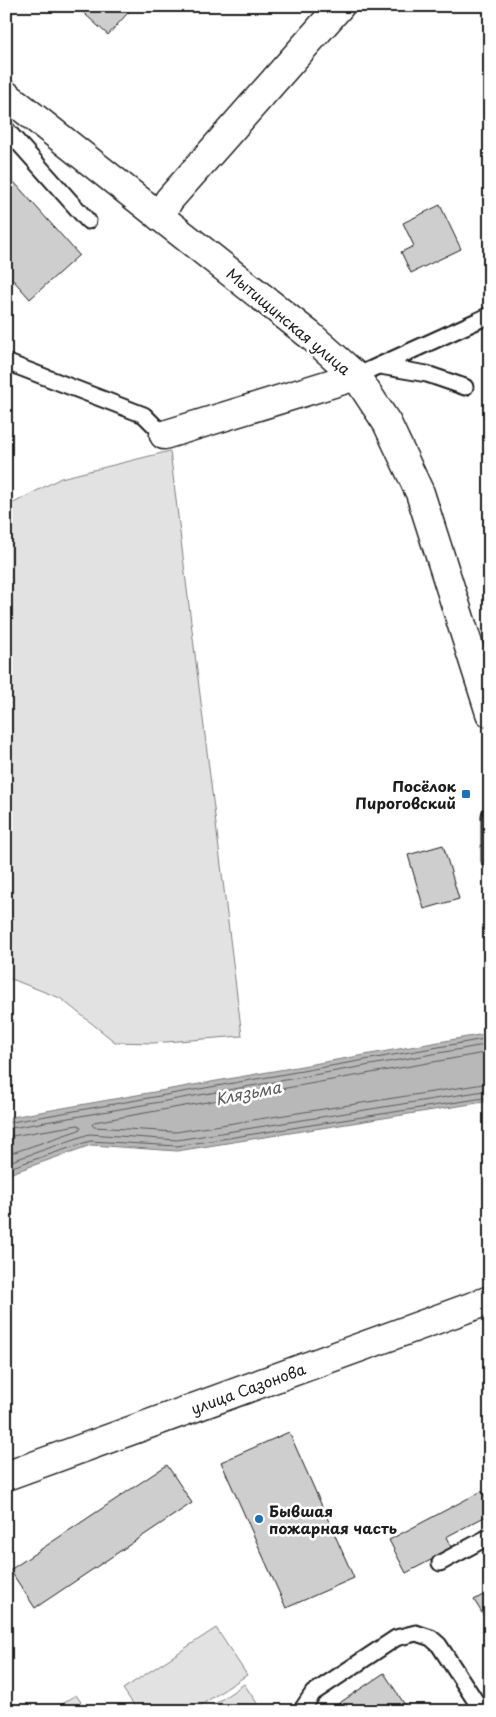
<svg xmlns="http://www.w3.org/2000/svg" width="496" height="1717" viewBox="0 0 496 1717" font-family="'Playpen Sans',sans-serif">
  <style>
    .green { fill: #e2e2e2; stroke: #7f7f7f }
    .water { fill: #b8b8b8; stroke: #7a7a7a }
    .lines { fill: none; stroke-linecap: round; stroke-linejoin: round }
    .shore { stroke: #5a5a5a; stroke-width: 1 }
    .building { fill: #cecece; stroke: #1c1c1c }
    .service-casing { stroke: #1c1c1c; stroke-width: 19 }
    .minor-casing { stroke: #1c1c1c; stroke-width: 31 }
    .tertiary-casing { stroke: #1c1c1c; stroke-width: 31 }
    .service { stroke: #fff; stroke-width: 15 }
    .minor { stroke: #fff; stroke-width: 28 }
    .tertiary { stroke: #fff; stroke-width: 28 }
    .poi-dot { fill: #1f6fb2; stroke: #fff; stroke-width: 2 }
    .labels { text-anchor: middle; dominant-baseline: central; stroke-width: 5; stroke-linejoin: round; paint-order: stroke }
    .street-label { font-size: 15px; fill: #1c1c1c; stroke: #fff }
    .poi-label { font-size: 15px; font-weight: bold; fill: #1c1c1c; stroke: #fff; text-anchor: end }
    .water-label { font-size: 16px; font-style: italic; fill: #5a5a5a; stroke: #fff }
  </style>
  <rect width="100%" height="100%" fill="#fff"/>
  <filter id="ink" filterUnits="userSpaceOnUse"><feTurbulence type="fractalNoise" baseFrequency=".02" numOctaves="2"/><feDisplacementMap in="SourceGraphic" scale="10" xChannelSelector="R" yChannelSelector="G"/><feConvolveMatrix kernelMatrix="1 2 1 2 8 2 1 2 1" color-interpolation-filters="sRGB"/></filter>
  <g filter="url(#ink)">
    <g class="green">
      <polygon points="170,451 242,1036 153,1043 115,1042 60,998 6,977 6,507 61,478"/>
      <polygon points="216,1628 247,1675 192,1711 138,1711 123,1689"/>
      <polygon points="244,1684 261,1709 259,1711 205,1711"/>
      <polygon points="76,1695 87,1711 52,1711"/>
    </g>
    <polygon class="water" points="490,1033 490,1101 177,1151 91,1145 6,1175 6,1118"/>
    <g class="lines">
      <g class="shore">
        <polyline points="490,1052 94,1122 92,1125 94,1127 176,1132 490,1083"/>
        <polyline points="6,1123 490,1038"/>
        <polyline points="6,1129 490,1044"/>
        <polyline points="6,1137 78,1125 81,1127 79,1130 6,1155"/>
        <polyline points="6,1163 89,1134 177,1140 490,1090"/>
        <polyline points="6,1169 90,1141 177,1146 490,1097"/>
      </g>
    </g>
    <g class="building">
      <polygon points="76,6 134,6 108,35"/>
      <polygon points="6,173 79,255 30,299 6,272"/>
      <polygon points="440,205 461,249 411,273 401,252 414,246 403,223"/>
      <polygon points="443,845 459,899 424,909 408,855"/>
      <polygon points="289,1432 354,1578 286,1608 221,1462"/>
      <polygon points="167,1465 192,1503 35,1608 10,1570"/>
      <polygon points="482,1491 490,1506 490,1514 446,1537 452,1549 406,1573 389,1540"/>
      <polygon points="490,1591 490,1626 474,1600"/>
      <polygon points="384,1673 409,1711 339,1711 338,1704"/>
    </g>
    <g class="lines">
      <defs>
        <g id="service">
          <polyline points="6,129 88,221"/>
          <polyline points="6,362 144,415 164,435"/>
          <polyline points="380,366 427,374 465,387"/>
          <polyline points="356,376 490,315"/>
          <polyline points="490,815 490,861"/>
          <polyline points="440,1563 490,1536"/>
          <polyline points="301,1711 313,1693 396,1638 416,1633 431,1638 439,1645 482,1711"/>
        </g>
        <g id="minor">
          <polyline points="160,217 169,200 340,6"/>
          <polyline points="164,435 356,376"/>
          <polyline points="6,1476 490,1300"/>
        </g>
        <polyline id="tertiary" points="6,95 311,336 356,376 387,423 420,493 490,713"/>
      </defs>
      <use href="#service" class="service-casing"/>
      <use href="#minor" class="minor-casing"/>
      <use href="#tertiary" class="tertiary-casing"/>
      <use href="#service" class="service"/>
      <use href="#minor" class="minor"/>
      <use href="#tertiary" class="tertiary"/>
    </g>
  </g>
  <g class="poi-dot">
    <rect x="461" y="789" width="10" height="10" rx="2.5"/>
    <circle cx="259" cy="1519" r="5"/>
  </g>
  <g class="labels">
    <g class="street-label">
      <text transform="translate(289 321) rotate(40)">Мытищинская улица</text>
      <text transform="translate(248 1388) rotate(-20)">улица Сазонова</text>
    </g>
    <g class="poi-label">
      <text x="456" y="785">Посёлок<tspan x="456" dy="17">Пироговский</tspan></text>
      <text x="269" y="1510" text-anchor="start">Бывшая<tspan x="269" dy="17">пожарная часть</tspan></text>
    </g>
    <g class="water-label">
      <text transform="translate(248 1092) rotate(-11)">Клязьма</text>
    </g>
  </g>
  <rect width="496" height="1717" fill="none" stroke="#fff" stroke-width="25"/>
  <rect x="12" y="12" width="471" height="1692" fill="none" stroke="#1c1c1c" stroke-width="2" filter="url(#ink)"/>
</svg>
